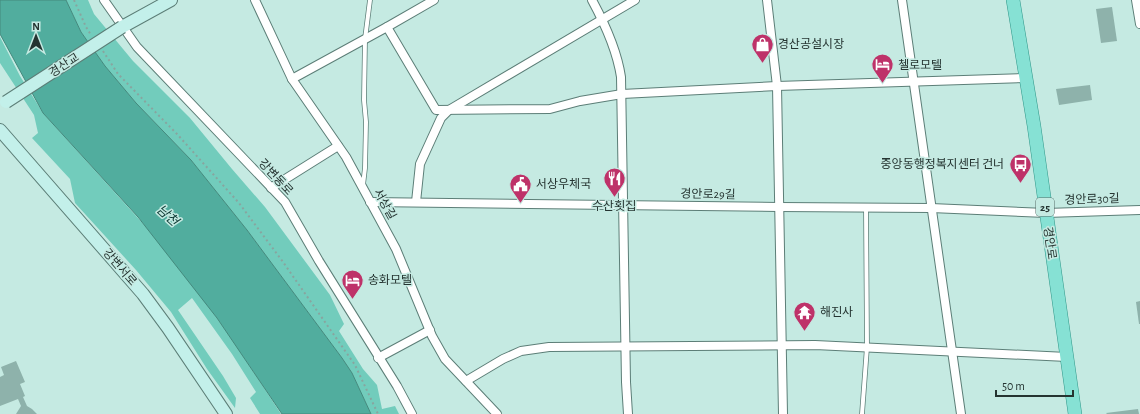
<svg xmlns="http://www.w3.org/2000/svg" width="1140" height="414" viewBox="0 0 1140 414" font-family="'Alegreya Sans','Noto Sans KR',sans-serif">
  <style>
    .green { fill: #72ccbc }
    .water { fill: #51ad9e; stroke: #44897d }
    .building { fill: #8eb2ab }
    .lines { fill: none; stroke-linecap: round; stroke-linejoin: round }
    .lane-casing { stroke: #5c7e77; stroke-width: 5.5 }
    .street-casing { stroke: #5c7e77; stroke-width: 10 }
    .secondary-casing { stroke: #5c7e77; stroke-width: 14 }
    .primary-casing { stroke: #309789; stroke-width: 14 }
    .path { stroke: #88a59f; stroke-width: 2; stroke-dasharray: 2 3; stroke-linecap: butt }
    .lane { stroke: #fff; stroke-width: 4 }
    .street { stroke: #fff; stroke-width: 8 }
    .secondary { stroke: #c3f0ea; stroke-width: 12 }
    .primary { stroke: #86e1d4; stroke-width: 13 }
    .secondary-bridge-casing { stroke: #5c7e77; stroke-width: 14; stroke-linecap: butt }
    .secondary-bridge { stroke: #c3f0ea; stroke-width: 12 }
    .labels { text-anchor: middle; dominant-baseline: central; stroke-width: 3; stroke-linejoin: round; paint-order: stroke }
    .shield { fill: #c5eae2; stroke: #556b66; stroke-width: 1 }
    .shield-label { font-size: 11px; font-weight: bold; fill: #253431 }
    .poi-label { font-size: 12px; fill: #253431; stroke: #c5eae2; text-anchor: start }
    .street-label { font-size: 12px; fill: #253431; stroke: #c5eae2 }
    .water-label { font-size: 13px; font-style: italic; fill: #0d3933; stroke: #c5eae2 }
  </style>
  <rect width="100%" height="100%" fill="#c5eae2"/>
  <g class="green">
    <polygon points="66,0 88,0 94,14 133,61 190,118 232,169 265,207 330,295 344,324 339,331 363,369 377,385 382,409 395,406 399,414 371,414 352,373 342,358 247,230 191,160 136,103 105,66 81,32"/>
    <polygon points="0,37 20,76 43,113 147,228 193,284 236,345 281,414 260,414 250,398 256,392 232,354 192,298 178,310 223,376 236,398 235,408 207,369 171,312 136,270 75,203 70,179 32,138 38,133 34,115 0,63"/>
  </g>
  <polygon class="water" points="0,0 66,0 81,32 105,66 136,103 191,160 247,230 342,358 352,373 371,414 282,414 217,318 138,217 43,113 0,34"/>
  <g class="building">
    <polygon points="1112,7 1117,41 1101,43 1096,9"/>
    <polygon points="1090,85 1092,100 1059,105 1056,89"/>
    <polygon points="1140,301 1140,324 1139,324 1136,302"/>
    <polygon points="16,361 25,382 20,384 25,396 23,397 27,406 32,409 37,414 16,414 21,406 18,399 0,406 0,377 4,375 1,367"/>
    <polygon points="1138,409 1139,414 1107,414 1106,413"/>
  </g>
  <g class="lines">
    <defs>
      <g id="lane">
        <polyline points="363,185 365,168 366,122 364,100 365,39 370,0"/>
        <polyline points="862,414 867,347 866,208"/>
      </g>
      <g id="street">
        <polyline points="104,0 137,47 285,202 319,261 397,386 412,414"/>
        <polyline points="255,0 292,79 346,157 396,249 432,336 445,359 497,414"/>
        <path d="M592 0C605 24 617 50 621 77L626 382 628 414"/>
        <polyline points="767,0 777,86 783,414"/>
        <polyline points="902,0 961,414"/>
        <polyline points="1136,0 1140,24"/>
        <polyline points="387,27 436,110 550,109 580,101 622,94 777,86 1026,78"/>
        <polyline points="292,79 387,27 434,0"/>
        <polyline points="271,188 338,146"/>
        <polyline points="370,202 779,207 931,208 1046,213 1140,210"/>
        <polyline points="416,202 420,164 441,118 449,110 635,0"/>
        <polyline points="378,358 430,330"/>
        <polyline points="466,381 503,359 521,351 549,347 815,345 1067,357"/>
      </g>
      <g id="secondary">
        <polyline points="122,27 171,0"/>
        <polyline points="0,130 143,294 168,328 226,414"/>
      </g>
      <polyline id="primary" points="1013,0 1034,126 1075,414"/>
    </defs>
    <use href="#lane" class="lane-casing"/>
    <use href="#street" class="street-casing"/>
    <use href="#secondary" class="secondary-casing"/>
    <use href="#primary" class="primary-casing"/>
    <g class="path">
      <polyline points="74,0 86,27 91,35"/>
      <polyline points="103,51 118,74 177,134 239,203 283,262 355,365 378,414"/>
    </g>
    <use href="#lane" class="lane"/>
    <use href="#street" class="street"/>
    <use href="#secondary" class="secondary"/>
    <use href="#primary" class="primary"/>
    <defs>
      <polyline id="secondary-bridge" points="6,102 122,27"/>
    </defs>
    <use href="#secondary-bridge" class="secondary-bridge-casing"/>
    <use href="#secondary-bridge" class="secondary-bridge"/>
  </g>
  <defs>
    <symbol id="shop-pin" viewBox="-11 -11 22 30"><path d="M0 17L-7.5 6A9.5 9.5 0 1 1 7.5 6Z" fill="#be3269" stroke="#c5eae2"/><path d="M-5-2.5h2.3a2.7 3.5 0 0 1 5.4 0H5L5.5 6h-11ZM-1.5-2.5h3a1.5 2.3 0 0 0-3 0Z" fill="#fff"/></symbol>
    <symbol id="hotel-pin" viewBox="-11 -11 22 30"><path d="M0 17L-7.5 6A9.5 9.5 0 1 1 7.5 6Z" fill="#be3269" stroke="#c5eae2"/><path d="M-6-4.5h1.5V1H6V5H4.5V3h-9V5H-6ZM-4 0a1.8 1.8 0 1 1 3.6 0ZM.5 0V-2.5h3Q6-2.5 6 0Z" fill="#fff"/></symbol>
    <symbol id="bus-pin" viewBox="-11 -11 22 30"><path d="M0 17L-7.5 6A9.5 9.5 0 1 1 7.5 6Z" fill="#be3269" stroke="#c5eae2"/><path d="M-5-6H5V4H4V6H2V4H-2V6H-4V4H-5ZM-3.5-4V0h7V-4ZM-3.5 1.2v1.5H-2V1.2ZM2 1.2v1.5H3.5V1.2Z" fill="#fff"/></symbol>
    <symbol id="restaurant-pin" viewBox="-11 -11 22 30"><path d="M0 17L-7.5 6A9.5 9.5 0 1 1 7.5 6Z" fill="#be3269" stroke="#c5eae2"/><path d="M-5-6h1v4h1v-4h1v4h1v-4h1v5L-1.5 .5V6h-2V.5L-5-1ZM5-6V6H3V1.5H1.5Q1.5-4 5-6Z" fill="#fff"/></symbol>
    <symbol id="civic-pin" viewBox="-11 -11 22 30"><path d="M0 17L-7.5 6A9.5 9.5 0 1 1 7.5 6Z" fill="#be3269" stroke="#c5eae2"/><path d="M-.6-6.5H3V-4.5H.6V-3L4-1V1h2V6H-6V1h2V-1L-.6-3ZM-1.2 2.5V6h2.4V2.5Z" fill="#fff"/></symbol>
    <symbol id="temple-pin" viewBox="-11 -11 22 30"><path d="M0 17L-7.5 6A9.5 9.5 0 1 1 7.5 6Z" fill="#be3269" stroke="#c5eae2"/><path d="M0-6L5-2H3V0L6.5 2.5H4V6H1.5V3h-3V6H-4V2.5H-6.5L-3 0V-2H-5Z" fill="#fff"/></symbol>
  </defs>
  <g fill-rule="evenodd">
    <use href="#shop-pin" x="750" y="32" width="25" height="34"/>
    <use href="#hotel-pin" x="870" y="52" width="25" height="34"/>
    <use href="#bus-pin" x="1008" y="152" width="25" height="34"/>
    <use href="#restaurant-pin" x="602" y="166" width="25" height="34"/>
    <use href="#civic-pin" x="508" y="172" width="25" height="34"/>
    <use href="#hotel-pin" x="340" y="268" width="25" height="34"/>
    <use href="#temple-pin" x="792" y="300" width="25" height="34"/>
  </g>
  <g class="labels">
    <rect class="shield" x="1036" y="198" width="18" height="18" rx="3"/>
    <g class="shield-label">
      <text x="1045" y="207">25</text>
    </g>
    <g class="poi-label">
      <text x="778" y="44">경산공설시장</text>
      <text x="898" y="65">첼로모텔</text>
      <text x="1004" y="164" text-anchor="end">중앙동행정복지센터 건너</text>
      <text x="536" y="184">서상우체국</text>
      <text x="614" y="206" text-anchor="middle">수산횟집</text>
      <text x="368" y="280">송화모텔</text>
      <text x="820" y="312">해진사</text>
    </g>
    <g class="street-label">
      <text transform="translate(64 65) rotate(-33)">경산교</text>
      <text transform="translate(276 177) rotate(47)">강변동로</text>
      <text transform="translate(708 194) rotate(1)">경안로29길</text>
      <text transform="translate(1092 199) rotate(-2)">경안로30길</text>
      <text transform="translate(385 204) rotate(61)">서상길</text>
      <text transform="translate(1050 243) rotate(82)">경안로</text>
      <text transform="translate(120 267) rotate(49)">강변서로</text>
    </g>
    <g class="water-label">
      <text transform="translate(167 216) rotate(42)">남천</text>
    </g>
  </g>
  <g transform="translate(36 36)" stroke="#c5eae2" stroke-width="3" paint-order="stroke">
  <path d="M0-3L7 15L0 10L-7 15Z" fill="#253431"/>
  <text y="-6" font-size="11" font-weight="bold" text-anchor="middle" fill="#253431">N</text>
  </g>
  <path d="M996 390v6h77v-6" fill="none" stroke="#253431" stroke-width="2"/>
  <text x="1002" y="390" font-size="12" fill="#253431" stroke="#c5eae2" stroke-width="3" paint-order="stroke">50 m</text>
</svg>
